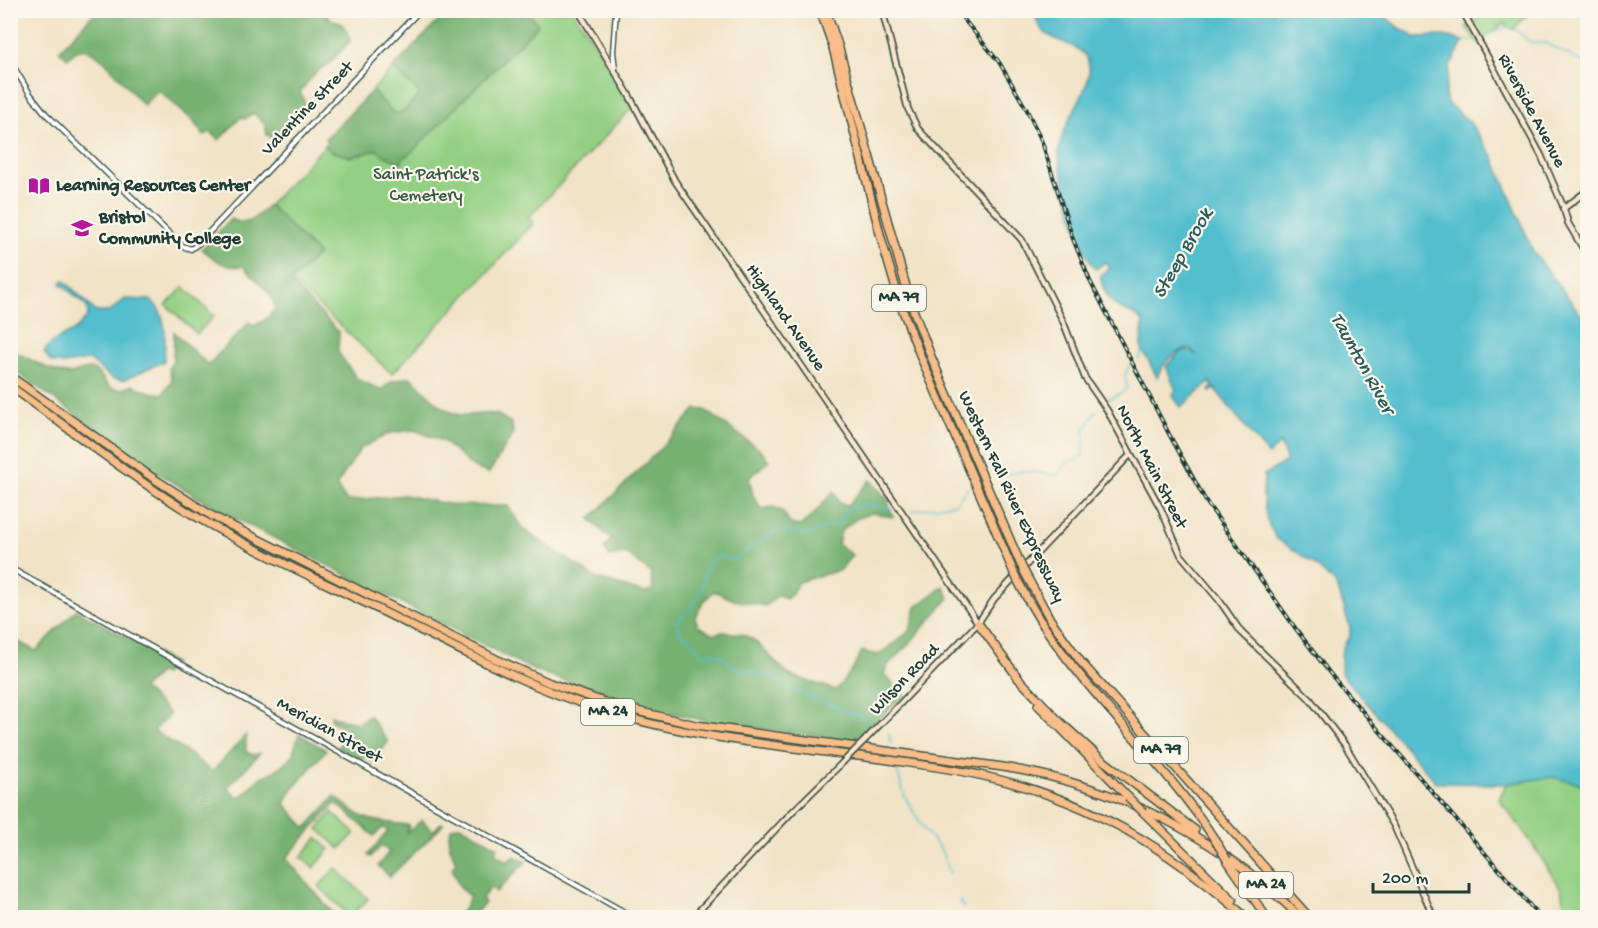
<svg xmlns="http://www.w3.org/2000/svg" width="1598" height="928" viewBox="0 0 1598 928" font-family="'Gochi Hand',sans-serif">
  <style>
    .green { fill: #94d084; stroke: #5a865c; stroke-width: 1.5 }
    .forest { fill: #77b272; stroke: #4b7853; stroke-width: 1.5 }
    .water { fill: #53bece; stroke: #397e81; stroke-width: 1.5 }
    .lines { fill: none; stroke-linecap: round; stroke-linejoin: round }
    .stream { stroke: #53bece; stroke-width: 1.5 }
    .tertiary-casing { stroke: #3e564a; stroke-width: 7 }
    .secondary-casing { stroke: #3e564a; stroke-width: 8 }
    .motorway-casing { stroke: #3e564a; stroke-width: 10 }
    .tertiary { stroke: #fff; stroke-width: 4 }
    .secondary { stroke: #fce5cf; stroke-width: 4.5 }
    .motorway { stroke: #f8bd88; stroke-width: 7 }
    .rail-casing { stroke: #1f3d34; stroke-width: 4 }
    .rail { stroke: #fbf7ec; stroke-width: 1.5; stroke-dasharray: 4.5; stroke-linecap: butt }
    .secondary-bridge-casing { stroke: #3e564a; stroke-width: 8; stroke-linecap: butt }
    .motorway-bridge-casing { stroke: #3e564a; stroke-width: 10; stroke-linecap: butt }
    .secondary-bridge { stroke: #fce5cf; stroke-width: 4.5 }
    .motorway-bridge { stroke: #f8bd88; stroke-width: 7 }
    .labels { text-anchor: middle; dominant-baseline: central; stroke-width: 4.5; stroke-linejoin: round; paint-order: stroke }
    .shield { fill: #fbf7ec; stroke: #61756b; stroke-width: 1.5 }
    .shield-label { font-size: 16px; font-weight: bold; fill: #1f3d34 }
    .street-label { font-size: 18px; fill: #1f3d34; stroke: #fbf7ec }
    .park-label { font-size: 18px; fill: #365a44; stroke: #fbf7ec }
    .poi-label { font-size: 18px; font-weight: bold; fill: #1f3d34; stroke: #fbf7ec; text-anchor: start }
    .water-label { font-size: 20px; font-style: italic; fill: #2c5d5a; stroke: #fbf7ec }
  </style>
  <rect width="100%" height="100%" fill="#fbf7ec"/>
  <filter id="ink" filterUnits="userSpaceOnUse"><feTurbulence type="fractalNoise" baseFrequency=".0167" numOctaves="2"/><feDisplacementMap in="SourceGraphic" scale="12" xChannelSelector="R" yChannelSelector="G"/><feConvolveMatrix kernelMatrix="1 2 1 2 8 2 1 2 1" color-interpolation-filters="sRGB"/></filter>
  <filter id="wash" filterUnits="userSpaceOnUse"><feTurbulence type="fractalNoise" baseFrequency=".008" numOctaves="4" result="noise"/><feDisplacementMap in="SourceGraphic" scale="24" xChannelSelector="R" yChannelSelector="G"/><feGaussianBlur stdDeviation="1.35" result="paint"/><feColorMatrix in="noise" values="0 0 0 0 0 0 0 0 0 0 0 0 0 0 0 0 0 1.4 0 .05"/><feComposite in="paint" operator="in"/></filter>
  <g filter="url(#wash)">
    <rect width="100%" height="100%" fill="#f1e3c7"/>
    <g class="green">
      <polygon points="448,11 573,11 605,59 631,109 528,218 534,223 392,374 292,281 318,254 269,205 328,142 326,139"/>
      <polygon points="1487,11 1531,11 1513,30 1504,23 1478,43 1466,27"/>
      <polygon points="184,287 214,316 197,334 166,305"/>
      <polygon points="1552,777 1587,785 1587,917 1566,917 1561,889 1529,839 1499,799 1506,784"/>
      <polygon points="332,812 355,833 340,849 318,829"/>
      <polygon points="317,838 330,849 314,868 301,857"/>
      <polygon points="336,868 368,899 350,917 319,886"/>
    </g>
    <g class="forest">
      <path d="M97 10 323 11 332 20C344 22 347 30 350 41L329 64 317 71 300 92 306 105C302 115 289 118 286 131L274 139 267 135 265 124 253 113 245 119 241 117 219 140 210 132 204 136 192 120 158 90 144 105C129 93 99 43 79 50 75 51 71 56 68 58L59 51Z"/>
      <polygon points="448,11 528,11 538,25 413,151 403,158 401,163 385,156 377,150 350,157 333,152 324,146 328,142 325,139 372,91 394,113 403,112 420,94 393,68"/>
      <path d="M269 205 318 254 290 282 339 332 338 352 357 379 381 390 392 381 410 377C425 389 435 405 453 413 468 419 483 411 496 414 501 416 507 421 512 424L513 434 489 473 474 468 443 441 414 430 390 433 361 448 336 486 347 501 404 495 453 505 508 506 523 529 596 578 645 593 653 589 651 573 626 554 609 557 604 548 612 538 604 533 590 519 658 451 696 409 705 410 763 452 769 461 749 478 753 495 761 509 774 507 783 512 790 524 800 526 812 516 834 491 839 503 848 505 870 480 887 499 893 517 871 513 856 519 841 531 838 544 852 555 840 570 798 582 792 594 786 599 778 595 766 606 734 600 714 591 704 601 695 617 698 626 713 634 723 632 742 634 754 640 789 675 836 690 853 669 862 651 878 655 910 631 916 607 944 586 949 598 907 646 888 665 884 674 905 696 853 740 715 723 629 703 533 670 217 509 150 468 11 368 10 349C25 356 50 372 67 374 75 375 82 368 90 369 108 372 101 399 133 385L150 392 163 394 172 381 169 368 173 360 174 332 208 365 249 322 254 326 265 320 276 308 269 293 243 266C225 269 216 260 202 249L231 219C249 228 256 216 269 205Z"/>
      <path d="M76 610 174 663 164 675 159 673 143 689 170 714 154 731 191 755 212 772 246 735V752L253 755 260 753 227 788 240 798 261 777 275 771 292 756 299 734 326 750 291 791 285 804 306 828 335 796C342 802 350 809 358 814 369 822 394 823 409 825L407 833 422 820 433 831 441 823 443 824C426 843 407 859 390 877L378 866 389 852 382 845 371 857 368 855 388 831 383 827 374 836 336 803 286 858 336 917H11V628L15 640 36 651Z"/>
      <polygon points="331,715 342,720 358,723 369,715 388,742 373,762 366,756 361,761 338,748 342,740 339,738 346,733 346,728 331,721"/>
      <path d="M460 825 498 847 495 853 507 862 514 856 526 862 496 892 491 887 482 898 485 903 471 917H455L464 909 470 896C460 891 456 880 452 868L456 862C451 850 445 840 451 828Z"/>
    </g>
    <g class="water">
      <path d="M1035 11H1379L1398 27 1415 37 1445 36 1464 41 1450 66 1445 94 1447 103 1469 121 1493 156 1534 253 1584 318 1587 327V336L1582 373 1588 391 1587 785 1552 777 1506 784 1437 783 1341 674C1342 659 1338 648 1350 637V628L1339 592 1334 583 1314 564 1276 538 1267 521 1263 496 1264 475 1287 461 1280 444 1268 455 1215 389 1210 392 1209 390 1213 387 1210 382 1181 407 1172 395 1176 391 1166 366C1171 361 1180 349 1189 351 1192 351 1194 354 1197 355L1191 349C1174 349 1163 363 1157 377L1141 347 1143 322C1132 309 1114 312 1106 293 1103 287 1100 282 1101 275L1110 268 1105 262 1096 269C1084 262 1058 168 1059 152 1061 122 1092 91 1089 66 1086 37 1036 48 1035 11Z"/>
      <path d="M64 280 96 312H109L125 299 151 300C169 316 165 339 164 361L124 380 113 379 89 360 63 364 51 362 44 352C56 332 76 338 88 314L87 307 65 287 61 285 62 281Z"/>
    </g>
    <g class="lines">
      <g class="stream">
        <polyline points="1484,37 1498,30 1509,27 1514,28 1530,42 1545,43 1588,65"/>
        <polyline points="1465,41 1473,40"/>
        <polyline points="1139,359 1143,351"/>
        <polyline points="1107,399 1120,394 1127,388 1125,375 1130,364"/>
        <polyline points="996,476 1024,471 1057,475 1067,463 1082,457 1084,448 1084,431 1096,411"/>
        <polyline points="912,511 956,503 968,488"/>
        <polyline points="867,719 784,687 779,678 734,667 722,656 711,652 705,657 688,638 680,634 677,622 690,609 702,589 707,567 718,555 733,560 778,530 808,534 840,523 845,511 863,505 893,508"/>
        <polyline points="889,733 891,744"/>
        <polyline points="896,767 905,797 924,829 941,850 950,873"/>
        <polyline points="960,901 964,907"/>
        <polyline points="955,918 955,917"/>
      </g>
    </g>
  </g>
  <g filter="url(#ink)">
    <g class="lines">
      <defs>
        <g id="tertiary">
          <polyline points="10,61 30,94 46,114 182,246 191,249 199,243 420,10"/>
          <polyline points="615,69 613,52 616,10"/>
          <polyline points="10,568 635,918"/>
        </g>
        <g id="secondary">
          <polyline points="578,10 629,95 675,181 978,623"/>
          <polyline points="882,10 908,109 918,129 1022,240 1063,321 1085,378 1107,410 1161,509 1181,555 1219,600 1241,632 1310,699 1345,745 1394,826 1434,918"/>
          <polyline points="1462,10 1541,155 1563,206 1568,223 1588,257"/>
          <polyline points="1563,209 1588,190"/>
          <polyline points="866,739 978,623 994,599 1130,455"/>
          <polyline points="692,918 792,812 842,763"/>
        </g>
        <g id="motorway">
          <polyline points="820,10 832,44 881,238 901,306 922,360 1014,573"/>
          <polyline points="826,10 838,45 911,304 932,359 1021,565"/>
          <path d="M10 376 153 478 212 516 496 659 550 683 616 706 696 725 1003 767C1116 785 1219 837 1301 918"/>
          <path d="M10 386C70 429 128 475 190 513 257 553 329 584 398 619 466 653 533 689 605 711 695 739 789 747 882 759 916 764 950 768 984 776 1089 800 1167 847 1247 918"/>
          <polyline points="1025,573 1050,619 1081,662 1310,918"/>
          <path d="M1018 581C1066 680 1156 748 1215 840"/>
          <polyline points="978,623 1019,679"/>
          <polyline points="1018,678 1058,720 1100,758 1195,830"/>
          <polyline points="1038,705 1128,797"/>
          <polyline points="1143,812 1233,900"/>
          <polyline points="1227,860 1267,918"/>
        </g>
      </defs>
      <use href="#tertiary" class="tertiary-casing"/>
      <use href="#secondary" class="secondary-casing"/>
      <use href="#motorway" class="motorway-casing"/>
      <use href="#tertiary" class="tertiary"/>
      <use href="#secondary" class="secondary"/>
      <use href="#motorway" class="motorway"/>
      <defs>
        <polyline id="rail" points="956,10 999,62 1027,110 1042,142 1073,239 1090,281 1169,434 1207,503 1296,629 1332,676 1541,918"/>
      </defs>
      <use href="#rail" class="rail-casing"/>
      <use href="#rail" class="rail"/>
      <defs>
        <polyline id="secondary-bridge" points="842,763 866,739"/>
        <g id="motorway-bridge">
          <polyline points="1021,565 1025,573"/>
          <polyline points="1014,573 1018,581"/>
          <polyline points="1128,797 1143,812"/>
          <polyline points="1215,840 1227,860"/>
        </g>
      </defs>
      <use href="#secondary-bridge" class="secondary-bridge-casing"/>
      <use href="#motorway-bridge" class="motorway-bridge-casing"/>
      <use href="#secondary-bridge" class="secondary-bridge"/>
      <use href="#motorway-bridge" class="motorway-bridge"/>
    </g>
  </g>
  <defs>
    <symbol id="library-bare" viewBox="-9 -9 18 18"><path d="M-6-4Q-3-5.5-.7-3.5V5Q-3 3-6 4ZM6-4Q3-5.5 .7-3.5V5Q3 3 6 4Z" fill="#b5179e" stroke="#fbf7ec" stroke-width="2.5" paint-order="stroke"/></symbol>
    <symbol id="university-bare" viewBox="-9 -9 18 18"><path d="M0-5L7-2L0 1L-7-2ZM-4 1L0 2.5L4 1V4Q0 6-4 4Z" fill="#b5179e" stroke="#fbf7ec" stroke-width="2.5" paint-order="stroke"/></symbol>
  </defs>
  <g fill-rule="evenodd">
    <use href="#library-bare" x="24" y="171" width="30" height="30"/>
    <use href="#university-bare" x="67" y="213" width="30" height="30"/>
  </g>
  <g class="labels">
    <g class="shield">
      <rect x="872" y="285" width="54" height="26" rx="4.5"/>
      <rect x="581" y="699" width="54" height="26" rx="4.5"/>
      <rect x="1134" y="737" width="54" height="26" rx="4.5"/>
      <rect x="1239" y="872" width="54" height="26" rx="4.5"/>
    </g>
    <g class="shield-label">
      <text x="899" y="298">MA 79</text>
      <text x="608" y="712">MA 24</text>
      <text x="1161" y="750">MA 79</text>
      <text x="1266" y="885">MA 24</text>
    </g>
    <g class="street-label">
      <text transform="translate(308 109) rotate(-46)">Valentine Street</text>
      <text transform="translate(1531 111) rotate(62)">Riverside Avenue</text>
      <text transform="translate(785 318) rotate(55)">Highland Avenue</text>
      <text transform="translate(1151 467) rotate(63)">North Main Street</text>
      <text transform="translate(1011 497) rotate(65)">Western Fall River Expressway</text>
      <text transform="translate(905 680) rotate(-46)">Wilson Road</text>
      <text transform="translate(329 731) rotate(29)">Meridian Street</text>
    </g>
    <g class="park-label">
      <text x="426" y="175">Saint Patrick's<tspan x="426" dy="21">Cemetery</tspan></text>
    </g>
    <g class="poi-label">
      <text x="56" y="186">Learning Resources Center</text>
      <text x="99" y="218">Bristol<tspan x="99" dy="21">Community College</tspan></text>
    </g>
    <g class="water-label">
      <text transform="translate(1184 254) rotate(-60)">Steep Brook</text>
      <text transform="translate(1361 364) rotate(61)">Taunton River</text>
    </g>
  </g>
  <rect width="1598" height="928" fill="none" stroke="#fbf7ec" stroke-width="36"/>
  <path d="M1373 883v9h96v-9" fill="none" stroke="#1f3d34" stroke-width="3"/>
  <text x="1382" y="883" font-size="18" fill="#1f3d34" stroke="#fbf7ec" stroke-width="4.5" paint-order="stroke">200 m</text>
</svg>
